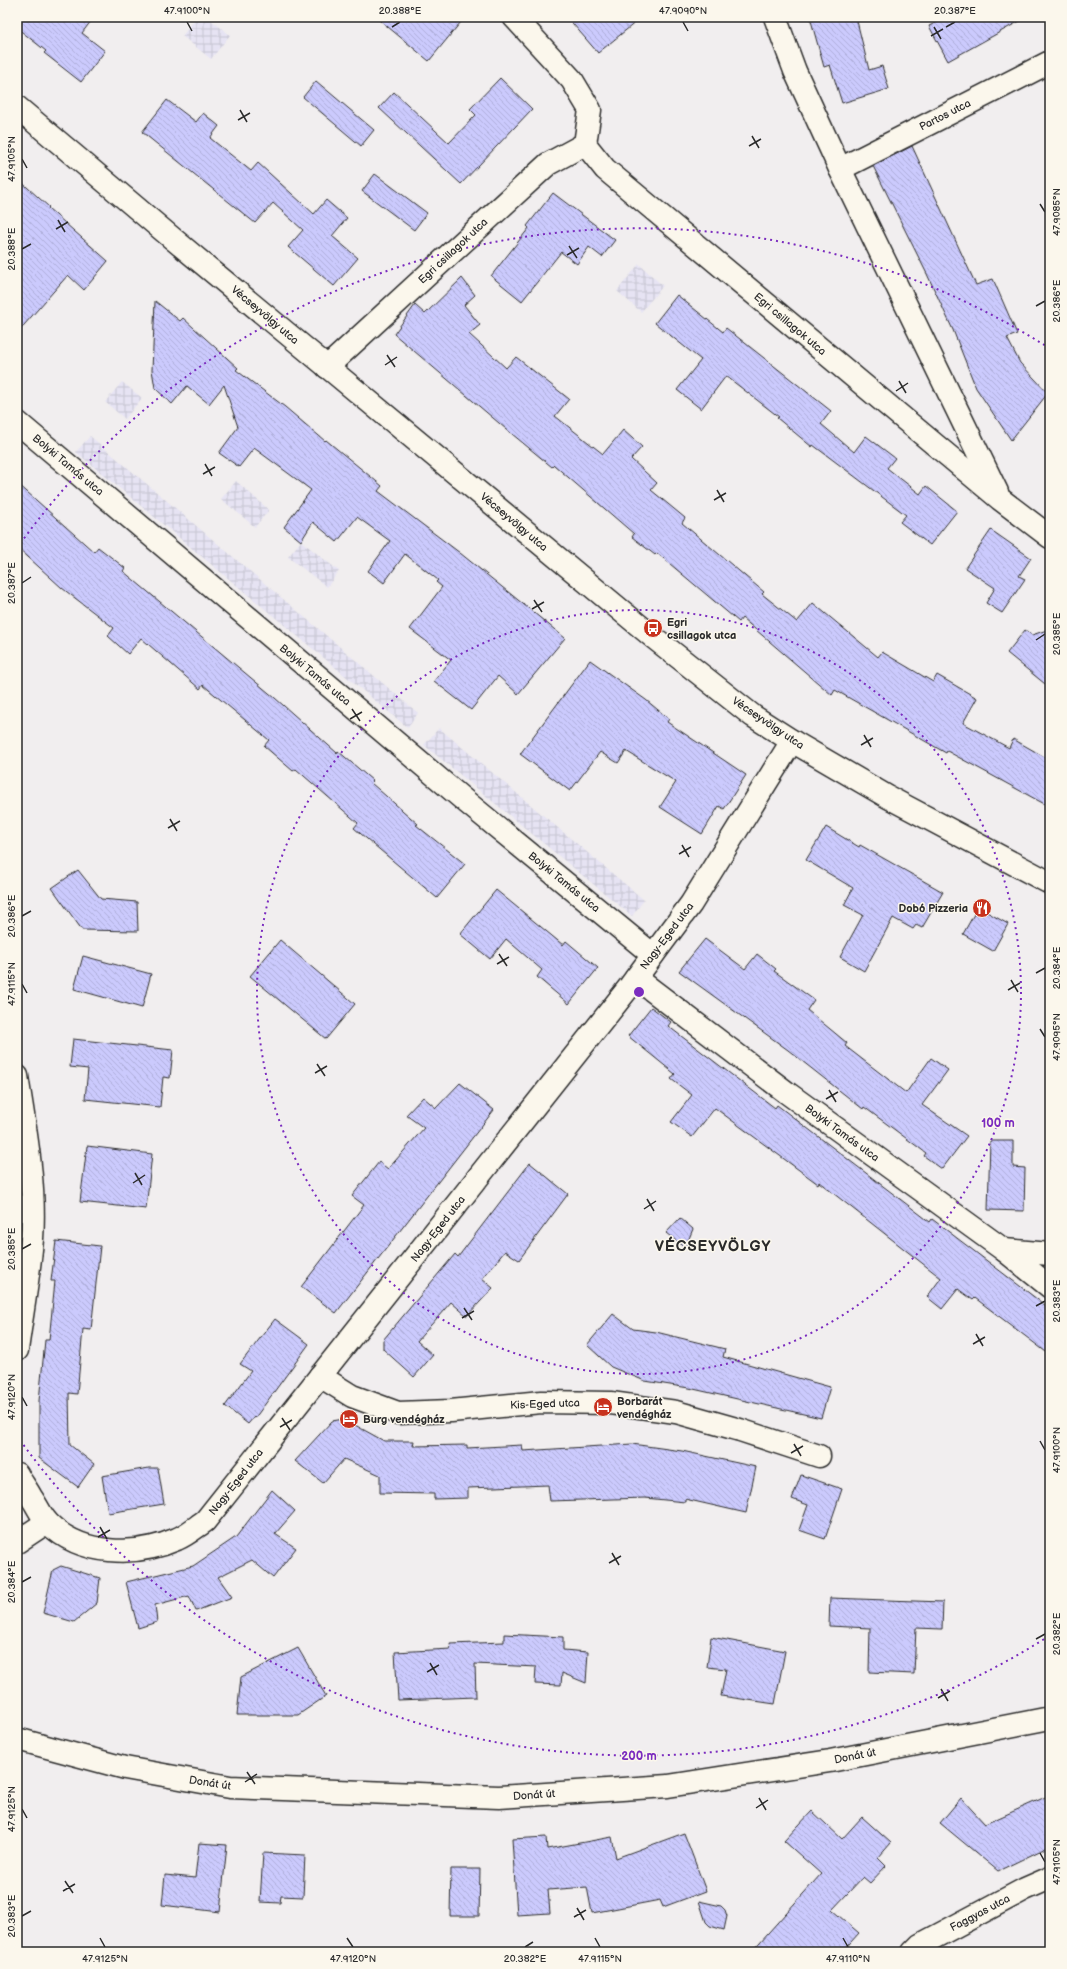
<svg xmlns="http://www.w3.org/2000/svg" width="1067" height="1969" viewBox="0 0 1067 1969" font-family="'Balsamiq Sans',sans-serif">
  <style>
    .industrial { fill: url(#industrial-grid) }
    .building { fill: url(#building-back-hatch); stroke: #2b2b2b }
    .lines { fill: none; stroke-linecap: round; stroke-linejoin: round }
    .street-casing { stroke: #2b2b2b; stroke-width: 25 }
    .secondary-casing { stroke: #2b2b2b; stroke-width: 25 }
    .street { stroke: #fbf7ec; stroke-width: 22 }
    .secondary { stroke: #fbf7ec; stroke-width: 22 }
    .ticks { fill: none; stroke: #2b2b2b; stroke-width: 1.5 }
    .ring { fill: none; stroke: #7b2cbf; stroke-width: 2; stroke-dasharray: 2 4 }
    .labels { text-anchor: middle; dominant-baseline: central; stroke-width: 3; stroke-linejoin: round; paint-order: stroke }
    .street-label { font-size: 11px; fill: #2b2b2b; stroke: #fbf7ec }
    .poi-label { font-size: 11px; font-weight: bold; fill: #2b2b2b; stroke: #fbf7ec; text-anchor: start }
    .district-label { font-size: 15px; font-weight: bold; letter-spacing: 1px; fill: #2b2b2b; stroke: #fbf7ec }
    .centre { fill: #7b2cbf; stroke: #fbf7ec; stroke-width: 2 }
    .ring-label { font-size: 12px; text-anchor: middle; font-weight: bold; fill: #7b2cbf; stroke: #fbf7ec; stroke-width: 3; stroke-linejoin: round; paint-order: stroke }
    .neatline { fill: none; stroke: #2b2b2b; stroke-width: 1.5 }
    .ticks-label { font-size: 10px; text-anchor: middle; fill: #2b2b2b }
  </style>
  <defs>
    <pattern id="industrial-grid" width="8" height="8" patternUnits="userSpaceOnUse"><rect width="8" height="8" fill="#e6e3f3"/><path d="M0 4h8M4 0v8" fill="none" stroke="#c5c3d0"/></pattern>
    <pattern id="building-back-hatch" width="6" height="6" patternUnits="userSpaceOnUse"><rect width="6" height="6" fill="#cbcafd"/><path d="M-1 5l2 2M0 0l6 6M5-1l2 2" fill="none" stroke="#aeaed9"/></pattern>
  </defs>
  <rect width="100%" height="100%" fill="#f1eeef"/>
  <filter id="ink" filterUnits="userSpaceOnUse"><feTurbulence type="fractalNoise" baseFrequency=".025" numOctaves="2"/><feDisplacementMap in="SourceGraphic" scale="8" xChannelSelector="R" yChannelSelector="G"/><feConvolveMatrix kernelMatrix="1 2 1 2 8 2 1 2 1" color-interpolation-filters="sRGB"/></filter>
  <g filter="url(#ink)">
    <g class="industrial">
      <polygon points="197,17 207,17 230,35 211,59 182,36"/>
      <polygon points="639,264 663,286 641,312 617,291"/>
      <polygon points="122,382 142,398 125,419 105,402"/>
      <polygon points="90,436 418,713 408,728 76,452"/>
      <polygon points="236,481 269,510 255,527 221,499"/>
      <polygon points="301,541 339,571 327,587 288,557"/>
      <polygon points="439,728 644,900 632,916 424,745"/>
    </g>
    <g class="building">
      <polygon points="17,17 94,17 82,33 105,51 81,82 44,53 46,51 17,28"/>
      <polygon points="376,17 465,17 429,61"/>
      <polygon points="567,17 642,17 598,53"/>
      <polygon points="810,17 856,17 869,70 882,66 889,89 842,103 830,65 824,67"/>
      <polygon points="947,17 1027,17 948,61 929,26"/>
      <polygon points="500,78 532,109 461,184 379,108 394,92 449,143 476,115 470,109"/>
      <polygon points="316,81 374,130 361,146 303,97"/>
      <polygon points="167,100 196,122 203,113 219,126 210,138 251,171 258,163 314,214 326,200 347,218 332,236 358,258 334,286 288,247 303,230 273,203 255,223 142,132"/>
      <polygon points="912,146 976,285 993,279 1017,334 1007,338 1020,363 1048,393 1011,440 976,388 953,330 927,274 873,166"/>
      <polygon points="375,174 427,213 414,230 362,191"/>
      <polygon points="17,178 49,207 48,208 108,261 84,290 68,275 17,333"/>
      <polygon points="553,193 615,240 602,257 589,247 577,264 561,252 522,301 491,276 529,228 527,226"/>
      <polygon points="462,278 475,295 464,305 480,325 469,334 506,368 516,357 569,399 555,416 603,454 623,430 642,447 631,459 657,483 651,490 685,518 682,523 764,592 762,594 797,622 813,603 878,657 882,652 933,682 937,675 977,698 963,723 1009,748 1013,739 1050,760 1050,807 947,751 946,753 835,690 832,695 742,618 739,622 657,553 655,555 632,537 634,534 554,465 552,467 506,429 394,334 415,305 425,314"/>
      <polygon points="677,295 723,332 726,328 831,411 821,424 854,452 866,436 895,458 887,468 920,494 926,486 957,511 930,545 900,522 906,515 813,445 812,447 777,418 779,417 726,376 701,409 677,390 701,360 655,323"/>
      <polygon points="155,301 180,321 183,318 238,368 236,370 285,407 325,441 326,440 382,486 378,491 460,553 565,638 518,694 498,676 471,710 434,681 451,660 410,629 442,587 436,582 438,580 405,554 384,583 368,571 390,541 357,517 337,542 313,522 301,541 284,527 311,490 254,448 239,467 219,453 238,427 224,385 209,404 187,386 172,404 155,388 152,370"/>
      <polygon points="17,483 94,552 98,547 125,568 123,571 275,698 337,753 338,751 373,781 371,783 418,824 416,825 465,864 437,898 354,828 358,823 296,769 293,771 264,746 269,740 203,685 200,689 141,638 128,654 108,636 114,628 62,588 17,547"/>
      <polygon points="991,530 1031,558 1019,576 1025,579 1002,613 986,603 995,588 965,568"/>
      <polygon points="1050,629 1050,688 1007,653 1025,630 1032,635"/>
      <polygon points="590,660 646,700 669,719 667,722 746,775 724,809 719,806 702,834 660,807 676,782 626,751 618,763 600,752 570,791 520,754"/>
      <polygon points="826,827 859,847 860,845 943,892 922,928 916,925 913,929 893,918 864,971 840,957 863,915 844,905 853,888 806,860"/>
      <polygon points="78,870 101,899 137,902 138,931 82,930 52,888"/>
      <polygon points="496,890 563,945 566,941 598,968 569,1004 537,977 542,970 506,939 490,959 460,934"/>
      <polygon points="978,907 1008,924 993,951 963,934"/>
      <polygon points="705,939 745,969 757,954 776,969 774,971 814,1000 807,1010 847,1043 845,1046 906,1093 931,1058 948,1070 922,1105 967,1136 942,1169 924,1156 926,1153 864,1107 863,1109 788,1050 679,971"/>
      <polygon points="280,940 355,1004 326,1039 250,976"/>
      <polygon points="83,956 151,974 142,1008 74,989"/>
      <polygon points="651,1007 671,1022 668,1026 775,1108 777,1105 930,1222 932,1219 1050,1309 1050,1355 975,1298 973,1300 958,1289 942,1309 927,1297 941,1278 819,1182 818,1184 715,1108 692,1137 671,1122 692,1095 671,1079 675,1074 628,1036"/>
      <polygon points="73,1039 173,1050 170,1078 163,1077 160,1107 85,1099 88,1069 70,1067"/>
      <polygon points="460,1083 494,1110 336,1313 301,1287 364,1205 352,1196 379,1162 388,1169 424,1128 406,1115 423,1097 436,1108"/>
      <polygon points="990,1141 1013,1141 1013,1167 1025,1168 1024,1211 988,1210"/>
      <polygon points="87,1146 152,1154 146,1209 80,1202"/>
      <polygon points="530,1163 568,1194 519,1260 505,1251 482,1279 493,1288 467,1316 451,1302 417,1341 433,1355 414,1377 383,1349 383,1340 455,1254 458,1257"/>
      <polygon points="680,1218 693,1229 685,1248 666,1233"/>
      <polygon points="56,1241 100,1246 91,1330 83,1329 77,1394 69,1393 70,1445 94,1464 78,1487 39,1458 39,1401 45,1340 49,1340 55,1281 51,1281"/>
      <polygon points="613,1314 633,1329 656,1332 725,1349 723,1357 830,1387 821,1418 689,1388 645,1381 611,1367 587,1345"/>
      <polygon points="275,1319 309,1344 255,1418 254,1417 248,1424 225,1406 251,1371 240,1364"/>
      <polygon points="344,1419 384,1441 414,1441 413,1446 467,1445 467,1448 522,1445 523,1451 632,1444 682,1451 756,1467 746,1513 685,1499 685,1502 645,1498 550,1501 548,1485 468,1488 468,1498 434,1499 434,1494 380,1493 380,1475 344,1459 323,1483 295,1461 332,1421"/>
      <polygon points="149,1468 158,1468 164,1504 108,1513 102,1476"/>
      <polygon points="801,1475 842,1489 825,1539 799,1530 808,1505 792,1499"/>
      <polygon points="272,1490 295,1511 275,1534 296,1548 273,1578 252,1560 218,1577 232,1597 196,1611 189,1596 155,1605 157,1622 138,1628 126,1582 193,1566 236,1537"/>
      <polygon points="61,1566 100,1578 97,1603 74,1622 43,1613 53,1570"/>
      <polygon points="830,1598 943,1602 942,1629 916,1628 914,1674 869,1672 870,1628 829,1626"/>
      <polygon points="504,1634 563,1637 563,1650 588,1652 586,1683 562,1673 561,1685 535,1684 536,1667 475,1664 476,1697 398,1700 395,1652 451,1649 450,1644 504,1642"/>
      <polygon points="711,1637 785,1651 775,1704 721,1696 726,1669 707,1667"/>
      <polygon points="298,1648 326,1696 298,1715 237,1715 241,1677"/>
      <polygon points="1050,1795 1050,1846 998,1871 940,1823 961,1798 985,1824"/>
      <polygon points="812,1811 842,1839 862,1817 891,1843 878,1858 886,1866 870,1883 863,1877 832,1910 859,1933 842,1952 751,1952 821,1874 784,1841"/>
      <polygon points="684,1833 706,1891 663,1907 660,1900 592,1913 587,1887 548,1890 550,1913 517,1915 512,1839 546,1837 547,1849 612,1837 616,1858"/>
      <polygon points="199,1843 227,1845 220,1912 162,1905 165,1875 195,1878"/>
      <polygon points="263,1853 305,1855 303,1897 281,1896 280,1903 260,1902"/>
      <polygon points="451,1869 480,1869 479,1916 450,1916"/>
      <polygon points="699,1901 721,1906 725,1910 727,1916 724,1930 710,1926 706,1922"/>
    </g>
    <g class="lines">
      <defs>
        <g id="street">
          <polyline points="514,17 572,80 590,110 585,144 605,169 1000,499 1050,537"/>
          <polyline points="775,17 795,71 840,169 997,492"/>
          <polyline points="840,169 1050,62"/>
          <polyline points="327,367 548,164 585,144"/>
          <polyline points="17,422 464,800 653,955"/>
          <polyline points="636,978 786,1092 1004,1250 1050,1287"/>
          <path d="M17 1076C25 1129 36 1185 32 1239 29 1276 22 1313 17 1350"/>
          <polyline points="1004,1250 1050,1254"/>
          <polyline points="320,1376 352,1396 398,1413 451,1411 541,1402 611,1403 676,1412 740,1430 819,1456"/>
          <path d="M17 1474C21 1482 27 1489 31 1497 37 1505 41 1516 48 1523 81 1556 136 1557 177 1539 187 1535 196 1527 205 1521L630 986 691 904 792 741"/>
          <polyline points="17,1542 47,1522"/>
          <polyline points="17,1739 125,1768 230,1787 499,1797 668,1786 830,1761 1050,1718"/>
          <polyline points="913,1952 920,1945 1025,1889 1050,1878"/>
        </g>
        <polyline id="secondary" points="17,107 172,238 653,637 753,716 792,741 888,797 1050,883"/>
      </defs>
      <use href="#street" class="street-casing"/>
      <use href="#secondary" class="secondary-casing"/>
      <use href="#street" class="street"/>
      <use href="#secondary" class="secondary"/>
    </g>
  </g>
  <path class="ticks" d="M187 22 192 31M683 22 688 31M392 27 400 22M934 27 941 39M946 27 955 22M931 36 943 29M240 110 247 122M238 120 250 113M752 136 759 148M749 146 761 139M22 159 27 168M1040 204 1045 212M58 220 65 232M56 229 68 222M569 246 577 258M22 249 31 244M567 255 579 248M1036 306 1045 301M387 355 395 367M385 365 397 357M899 381 906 393M896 391 908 383M205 464 212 476M203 474 215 467M717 490 724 502M714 500 726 493M22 583 31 577M534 600 542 612M532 609 544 602M1036 640 1045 634M352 709 360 721M350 719 362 712M864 735 871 747M861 745 873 738M170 819 177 831M168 828 180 821M682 845 689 857M679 854 691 847M22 916 31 911M499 954 507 966M497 964 509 957M1036 973 1045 968M1011 980 1018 992M22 984 27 993M1008 990 1020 983M1040 1029 1045 1037M317 1064 325 1076M315 1073 327 1066M829 1090 836 1102M826 1099 838 1092M135 1173 142 1185M133 1183 145 1175M647 1199 654 1211M644 1209 656 1201M22 1249 31 1244M1036 1306 1045 1301M464 1308 472 1320M462 1318 474 1311M976 1334 983 1346M973 1344 985 1337M22 1397 27 1406M282 1418 290 1430M280 1427 292 1420M1040 1441 1045 1450M794 1444 801 1456M791 1453 803 1446M100 1527 107 1539M98 1537 110 1530M612 1553 619 1565M609 1563 621 1556M22 1582 31 1577M1036 1639 1045 1634M430 1663 437 1675M427 1672 439 1665M941 1689 948 1701M938 1698 950 1691M247 1772 255 1784M245 1782 257 1774M759 1798 766 1810M756 1808 768 1800M22 1809 27 1818M1040 1853 1045 1862M65 1881 73 1893M63 1891 75 1884M577 1908 584 1920M22 1916 31 1911M574 1917 586 1910M100 1938 105 1947M347 1938 353 1947M595 1938 600 1947M843 1938 848 1947M525 1947 533 1942"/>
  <g class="ring">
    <circle cx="639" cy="992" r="382"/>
    <path d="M1049 1636A764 764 0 0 1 17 1436M17 548A764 764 0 0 1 1049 348"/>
  </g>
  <defs>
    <symbol id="bus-disc" viewBox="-11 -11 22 22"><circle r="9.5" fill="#c8321e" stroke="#fbf7ec"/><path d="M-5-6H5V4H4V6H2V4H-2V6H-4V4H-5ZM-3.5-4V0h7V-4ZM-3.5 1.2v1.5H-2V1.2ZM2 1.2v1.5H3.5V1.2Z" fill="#fff"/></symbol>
    <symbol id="restaurant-disc" viewBox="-11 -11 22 22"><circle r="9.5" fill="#c8321e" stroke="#fbf7ec"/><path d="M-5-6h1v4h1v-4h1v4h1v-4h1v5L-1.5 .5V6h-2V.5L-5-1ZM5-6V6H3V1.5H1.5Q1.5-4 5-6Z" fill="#fff"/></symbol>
    <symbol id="hotel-disc" viewBox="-11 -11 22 22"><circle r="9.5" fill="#c8321e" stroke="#fbf7ec"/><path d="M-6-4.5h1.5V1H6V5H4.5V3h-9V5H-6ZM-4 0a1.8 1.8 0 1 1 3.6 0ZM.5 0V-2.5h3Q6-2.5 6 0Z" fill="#fff"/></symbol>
  </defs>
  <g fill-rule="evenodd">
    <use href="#bus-disc" x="642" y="617" width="22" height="22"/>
    <use href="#restaurant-disc" x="971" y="897" width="22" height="22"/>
    <use href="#hotel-disc" x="592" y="1396" width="22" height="22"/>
    <use href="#hotel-disc" x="338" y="1408" width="22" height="22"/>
  </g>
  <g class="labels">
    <g class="street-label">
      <text transform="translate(945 115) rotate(-27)">Partos utca</text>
      <text transform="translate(453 251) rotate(-43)">Egri csillagok utca</text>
      <text transform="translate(265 315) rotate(40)">Vécseyvölgy utca</text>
      <text transform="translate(790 324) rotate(40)">Egri csillagok utca</text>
      <text transform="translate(68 465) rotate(40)">Bolyki Tamás utca</text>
      <text transform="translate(514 522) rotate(40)">Vécseyvölgy utca</text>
      <text transform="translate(315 675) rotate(40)">Bolyki Tamás utca</text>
      <text transform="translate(768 723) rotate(34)">Vécseyvölgy utca</text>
      <text transform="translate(564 882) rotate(39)">Bolyki Tamás utca</text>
      <text transform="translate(667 936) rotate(-53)">Nagy-Eged utca</text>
      <text transform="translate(842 1133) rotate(36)">Bolyki Tamás utca</text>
      <text transform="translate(438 1229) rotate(-52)">Nagy-Eged utca</text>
      <text transform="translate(545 1404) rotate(-2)">Kis-Eged utca</text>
      <text transform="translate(236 1482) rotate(-52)">Nagy-Eged utca</text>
      <text transform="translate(855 1756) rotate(-11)">Donát út</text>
      <text transform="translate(210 1783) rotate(9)">Donát út</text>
      <text transform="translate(534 1795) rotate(-4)">Donát út</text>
      <text transform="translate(980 1913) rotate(-28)">Faggyas utca</text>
    </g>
    <g class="poi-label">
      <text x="667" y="622">Egri<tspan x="667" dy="13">csillagok utca</tspan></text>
      <text x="968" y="908" text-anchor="end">Dobó Pizzeria</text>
      <text x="617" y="1401">Borbarát<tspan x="617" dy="13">vendégház</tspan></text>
      <text x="363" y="1419">Burg vendégház</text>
    </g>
    <g class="district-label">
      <text x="713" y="1246">VÉCSEYVÖLGY</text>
    </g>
  </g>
  <circle cx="639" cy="992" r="6" class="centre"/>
  <g class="ring-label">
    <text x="998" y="1127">100 m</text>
    <text x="639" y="1760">200 m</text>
  </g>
  <rect width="1067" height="1969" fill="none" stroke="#fbf7ec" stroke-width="44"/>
  <rect x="22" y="22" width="1023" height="1925" class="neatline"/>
  <g class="ticks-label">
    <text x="187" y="14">47.9100°N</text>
    <text x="400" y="14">20.388°E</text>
    <text x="683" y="14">47.9090°N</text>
    <text x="955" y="14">20.387°E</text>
    <text transform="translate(11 159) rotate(-90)" y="4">47.9105°N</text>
    <text transform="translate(1056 212) rotate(-90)" y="4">47.9085°N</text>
    <text transform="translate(11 249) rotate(-90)" y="4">20.388°E</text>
    <text transform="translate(1056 301) rotate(-90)" y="4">20.386°E</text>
    <text transform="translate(11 583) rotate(-90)" y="4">20.387°E</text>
    <text transform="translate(1056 634) rotate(-90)" y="4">20.385°E</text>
    <text transform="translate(11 916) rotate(-90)" y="4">20.386°E</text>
    <text transform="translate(1056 968) rotate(-90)" y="4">20.384°E</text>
    <text transform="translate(11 984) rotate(-90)" y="4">47.9115°N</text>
    <text transform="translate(1056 1037) rotate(-90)" y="4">47.9095°N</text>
    <text transform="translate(11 1249) rotate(-90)" y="4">20.385°E</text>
    <text transform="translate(1056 1301) rotate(-90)" y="4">20.383°E</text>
    <text transform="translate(11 1397) rotate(-90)" y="4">47.9120°N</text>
    <text transform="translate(1056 1450) rotate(-90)" y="4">47.9100°N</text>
    <text transform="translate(11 1582) rotate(-90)" y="4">20.384°E</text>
    <text transform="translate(1056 1634) rotate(-90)" y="4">20.382°E</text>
    <text transform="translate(11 1809) rotate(-90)" y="4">47.9125°N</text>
    <text transform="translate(1056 1862) rotate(-90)" y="4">47.9105°N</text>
    <text transform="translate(11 1916) rotate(-90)" y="4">20.383°E</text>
    <text x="105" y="1962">47.9125°N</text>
    <text x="353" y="1962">47.9120°N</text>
    <text x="525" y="1962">20.382°E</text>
    <text x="600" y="1962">47.9115°N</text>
    <text x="848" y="1962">47.9110°N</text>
  </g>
</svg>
